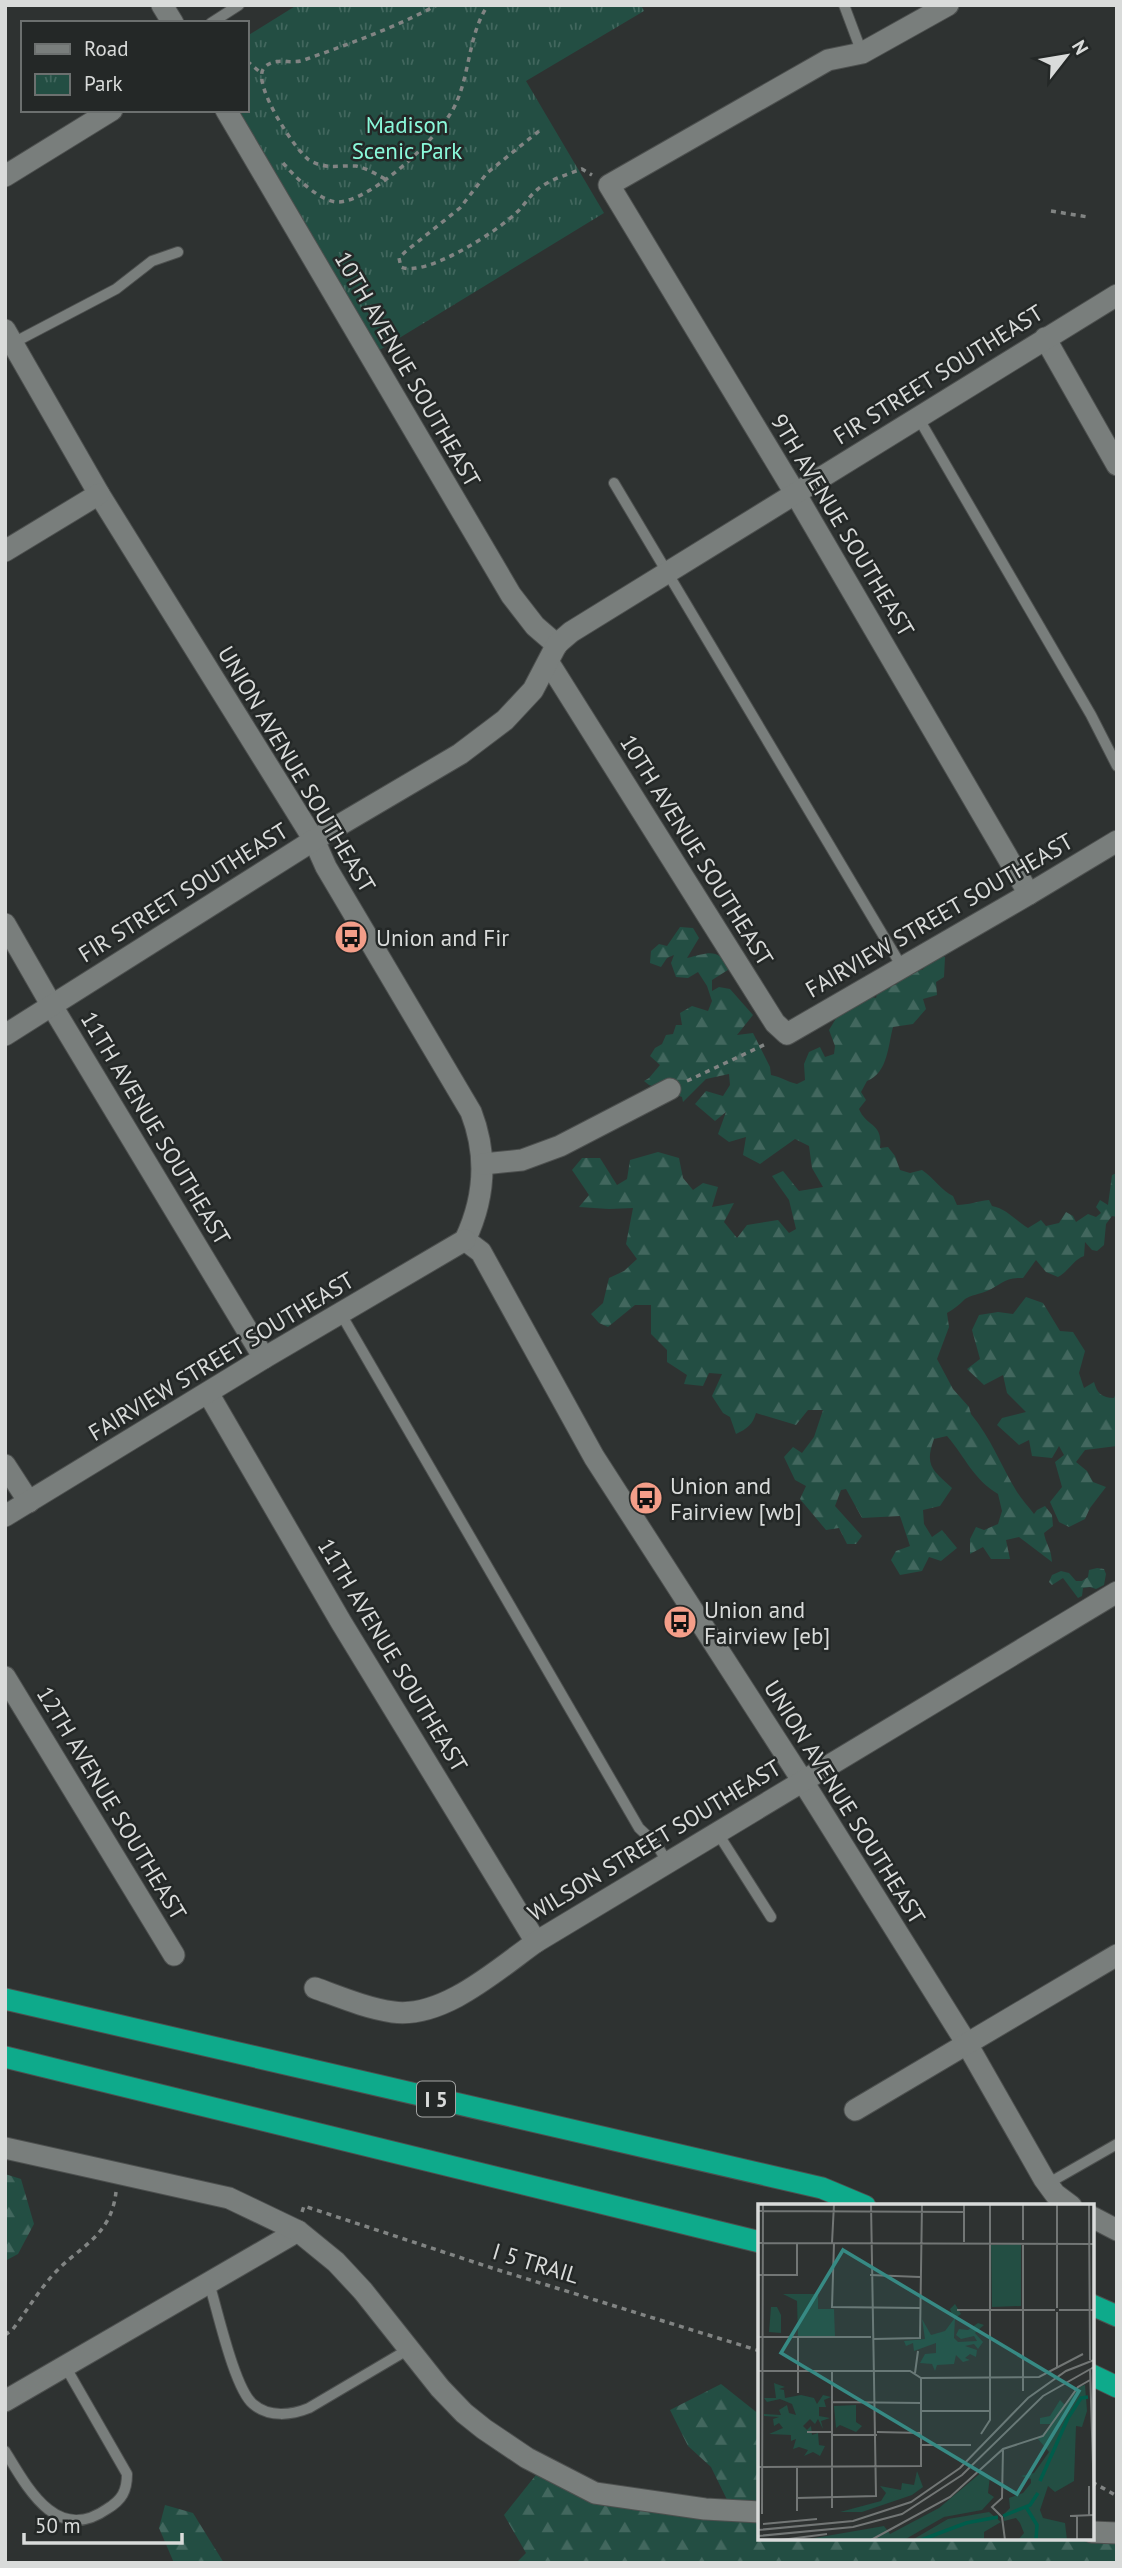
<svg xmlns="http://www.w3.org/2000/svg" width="1122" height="2568" viewBox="0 0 1122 2568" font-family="'PT Sans',sans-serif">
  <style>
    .forest { fill: url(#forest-firs) }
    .park { fill: url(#park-tufts) }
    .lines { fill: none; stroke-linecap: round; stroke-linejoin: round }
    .lane-casing { stroke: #4d504f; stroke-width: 12 }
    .street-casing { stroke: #4d504f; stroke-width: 23 }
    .secondary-casing { stroke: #4d504f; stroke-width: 23 }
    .highway-casing { stroke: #4d504f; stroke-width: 23 }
    .path { stroke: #818483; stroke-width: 3.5; stroke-dasharray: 5 5; stroke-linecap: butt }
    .lane { stroke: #797e7c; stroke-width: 10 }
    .street { stroke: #797e7c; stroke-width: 21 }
    .secondary { stroke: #797e7c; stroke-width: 21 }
    .highway { stroke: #0eaa8b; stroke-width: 21 }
    .labels { text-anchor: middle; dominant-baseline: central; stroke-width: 5; stroke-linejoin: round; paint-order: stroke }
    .shield { fill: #242827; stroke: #a3a5a4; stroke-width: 2 }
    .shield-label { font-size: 21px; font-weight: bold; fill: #d9dbda }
    .park-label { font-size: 23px; fill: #8af9da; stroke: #242827 }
    .street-label { font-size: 23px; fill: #d9dbda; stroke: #242827 }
    .poi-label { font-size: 23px; fill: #d9dbda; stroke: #242827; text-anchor: start }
    .inset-river { fill: none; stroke: #005d4b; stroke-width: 3.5 }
    .inset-road { fill: none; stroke: #727675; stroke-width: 2 }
    .view { fill: #378a84; fill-opacity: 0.15; stroke: #378a84; stroke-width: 3.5 }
    .inset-edge { fill: none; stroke: #d9dbda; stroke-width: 3.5 }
  </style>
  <defs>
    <pattern id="forest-firs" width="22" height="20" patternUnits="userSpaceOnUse" patternTransform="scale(1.75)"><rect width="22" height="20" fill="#234e43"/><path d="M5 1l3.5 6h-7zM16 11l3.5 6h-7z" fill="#42675e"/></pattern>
    <pattern id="park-tufts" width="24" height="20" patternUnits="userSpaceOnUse" patternTransform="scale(1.75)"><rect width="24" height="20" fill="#234e43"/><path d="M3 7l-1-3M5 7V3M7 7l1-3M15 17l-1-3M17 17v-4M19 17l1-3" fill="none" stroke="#42675e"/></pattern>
  </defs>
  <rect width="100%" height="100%" fill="#2e3231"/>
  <g class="forest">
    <path d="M680 927 693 928 699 938 687 958C708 953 717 947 731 968L712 980V991L719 987 730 989 753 1015 737 1035 753 1033 770 1067 771 1075C782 1077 787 1082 797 1084L805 1080 804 1064 809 1052 820 1047 825 1057 834 1054 835 1046 829 1030 852 992 876 998 879 986 887 983 895 985C903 980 904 973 912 968L922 970 938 955 945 957 944 977 936 982 937 995 923 999 926 1009 913 1024 893 1027C888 1045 888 1073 867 1081L861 1092 866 1100 859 1109C867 1128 883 1122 880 1148L888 1147 895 1156 900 1170 910 1173 922 1170C934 1178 942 1191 953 1196L957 1205C969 1205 977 1201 989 1200L992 1206C1007 1209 1015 1220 1028 1228L1041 1220 1046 1226 1059 1223 1066 1212 1073 1216 1076 1222 1088 1214 1096 1217 1101 1213 1096 1207 1100 1200 1108 1205 1112 1175 1117 1173V1217L1112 1216 1106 1224 1104 1245 1097 1251 1092 1250 1085 1242 1084 1256C1073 1260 1069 1271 1058 1277L1046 1272 1036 1260 1023 1278C1004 1277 1001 1285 987 1291 980 1294 971 1295 965 1299 959 1305 954 1309 947 1313L949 1327 937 1359 953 1389 969 1407 971 1414C991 1438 1001 1466 1017 1492 1022 1500 1029 1507 1034 1514L1037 1510 1045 1506 1052 1515 1053 1526 1044 1533C1046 1545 1051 1547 1052 1562L1019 1537 1006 1540 1010 1559H991L983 1547 970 1554V1539L976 1527 984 1530 998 1524 1002 1511 998 1494C973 1479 966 1458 947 1436L934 1439C924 1466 933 1470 952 1488L940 1506 923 1510 924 1524 932 1537 942 1530 957 1548 941 1561 929 1557 922 1571 900 1575 891 1560 896 1551 910 1546 900 1516 862 1518 846 1489 841 1490 835 1506 862 1536 856 1544H847L839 1528 826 1530 800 1499 806 1486 795 1480 784 1457 793 1447 802 1453 814 1437 823 1410H808L796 1425 756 1413C753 1424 747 1429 736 1434L730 1417 723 1413 712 1396 722 1374 709 1373 703 1386 684 1384 687 1375 667 1362V1350L651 1334V1305H635L608 1327 599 1323 591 1314 603 1303 609 1278 624 1271 637 1259 626 1244 633 1208 609 1209 579 1207 589 1195 572 1170 582 1158H600L617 1185 627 1179 630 1160 658 1152 679 1158 683 1178 693 1190 703 1183 718 1187 712 1207 734 1203 724 1222 737 1238 747 1225 778 1220 789 1233 796 1229 789 1200 772 1176 783 1171 799 1191 823 1187 812 1168 809 1146 795 1139 760 1164 743 1155 746 1137 729 1142 718 1134 726 1112 715 1121 695 1104 706 1091 723 1096 730 1085 729 1074 706 1079 683 1102 682 1097 649 1085 644 1081 649 1078 660 1065 650 1056 655 1048 662 1044 666 1035 673 1034 676 1025H682L680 1013 692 1006 708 1011 712 1001 707 986 698 972 688 978 676 977 671 963 674 955 667 958 661 967 650 963 651 951 659 944 667 946Z"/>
    <path d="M1026 1297 1043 1303 1060 1331 1073 1332 1085 1351 1079 1373 1084 1388 1094 1382C1097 1393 1102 1398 1114 1398L1117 1390V1446L1085 1450 1076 1462 1087 1471 1093 1482 1106 1487 1090 1508 1085 1519 1069 1527 1059 1522 1050 1502 1062 1487 1055 1462 1064 1455 1059 1446 1052 1458 1032 1456 1029 1440 1019 1445 997 1425 1002 1418 1026 1412 1007 1393 1003 1375 984 1385 967 1369 980 1359 972 1330 979 1315 998 1312 1013 1314Z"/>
    <polygon points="1097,1568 1104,1569 1106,1574 1104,1585 1096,1589 1090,1587 1083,1588 1082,1596 1078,1598 1063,1578 1052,1585 1049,1582 1052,1575 1061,1571 1069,1573 1076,1581 1082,1581 1088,1577 1089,1570"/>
    <polygon points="5,2174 21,2179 34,2224 18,2254 5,2261"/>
    <polygon points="721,2384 760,2415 760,2538 1092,2538 1117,2533 1117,2563 516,2563 526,2553 504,2515 543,2466 595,2493 732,2510 711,2467 688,2446 670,2410"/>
    <polygon points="165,2505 193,2513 224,2563 174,2563 159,2528"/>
  </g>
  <polygon class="park" points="297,5 641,5 644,11 526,81 604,213 378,351 238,110 247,110 247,36"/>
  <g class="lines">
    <defs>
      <g id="lane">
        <polyline points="844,5 862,53"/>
        <polyline points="211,23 239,5"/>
        <polyline points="13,343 116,289 152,261 178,252"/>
        <polyline points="919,419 1091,715 1117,766"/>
        <polyline points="614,483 902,967"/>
        <polyline points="341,1314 639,1828 657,1845 667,1862"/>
        <polyline points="717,1832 771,1917"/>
        <polyline points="1047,2184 1117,2144"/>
        <path d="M209 2283C217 2308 234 2388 253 2404 269 2418 292 2415 309 2408L409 2349"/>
        <path d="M5 2451C28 2489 57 2544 107 2509 122 2500 127 2491 127 2474L65 2366"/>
      </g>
      <g id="street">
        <polyline points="162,5 173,23"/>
        <polyline points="948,5 862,53 828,60 609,185 795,493 1029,894"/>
        <polyline points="226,110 511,595 535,626 557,645"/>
        <polyline points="5,176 112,110"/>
        <path d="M5 330 99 494 314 840 326 867 471 1112C488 1156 485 1198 465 1240"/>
        <polyline points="1045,338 1117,465"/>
        <polyline points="5,551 99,494"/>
        <polyline points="549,663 775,1023 787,1034 1029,894 1117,841"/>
        <polyline points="5,924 52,1006 264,1358"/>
        <polyline points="5,1035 314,840 460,754 505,720 533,690 557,644 571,632 1117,295"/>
        <polyline points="483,1164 522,1160 560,1146 670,1089"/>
        <polyline points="465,1240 481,1252 594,1457 802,1780 967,2044 1044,2179 1055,2194 1071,2206"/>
        <polyline points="208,1393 341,1622 536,1942"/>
        <polyline points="5,1465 29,1502"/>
        <polyline points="5,1516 264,1358 465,1240"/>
        <polyline points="5,1677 174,1955"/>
        <path d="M315 1988C340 1997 366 2008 393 2012 443 2019 498 1969 536 1942L1117 1592"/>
        <polyline points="855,2110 1117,1955"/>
        <polyline points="1092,2217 1117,2230"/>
        <polyline points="5,2401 298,2231"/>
      </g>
      <g id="secondary">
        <polyline points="5,2148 229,2198 298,2231 336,2262 363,2291 440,2388 464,2413 484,2429 527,2458 595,2493 705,2509 760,2512"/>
        <polyline points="1092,2532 1117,2533"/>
      </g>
      <g id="highway">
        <polyline points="5,1999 822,2188 865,2206"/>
        <polyline points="5,2057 760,2242"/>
        <polyline points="1092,2305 1117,2316"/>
        <polyline points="1092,2375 1117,2387"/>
      </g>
    </defs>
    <use href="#lane" class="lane-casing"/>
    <use href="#street" class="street-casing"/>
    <use href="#secondary" class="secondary-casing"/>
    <use href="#highway" class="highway-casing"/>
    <g class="path">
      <polyline points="247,61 261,73"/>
      <path d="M539 131 487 173 460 208 405 252 399 258 401 267C425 278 498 231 516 213 524 206 529 196 538 189 549 180 568 174 582 169L592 175"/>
      <path d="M283 163C294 176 320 202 338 202 373 201 445 133 457 101 470 71 469 33 488 5"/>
      <path d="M385 179C376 174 366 168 356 166 339 165 325 170 309 160 295 150 251 83 264 68 274 56 291 65 304 60 349 44 394 28 437 5"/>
      <polyline points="1051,211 1088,217"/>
      <polyline points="687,1081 766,1044"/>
      <polyline points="302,2212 304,2206 495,2269 760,2351"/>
      <path d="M5 2335 13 2329C26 2312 37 2293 52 2276 77 2247 111 2238 116 2192"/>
      <polyline points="1092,2482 1117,2496"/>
    </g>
    <use href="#lane" class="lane"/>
    <use href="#street" class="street"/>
    <use href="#secondary" class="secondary"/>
    <use href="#highway" class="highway"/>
  </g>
  <defs>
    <symbol id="bus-disc" viewBox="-11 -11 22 22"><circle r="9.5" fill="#f49e89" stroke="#242827"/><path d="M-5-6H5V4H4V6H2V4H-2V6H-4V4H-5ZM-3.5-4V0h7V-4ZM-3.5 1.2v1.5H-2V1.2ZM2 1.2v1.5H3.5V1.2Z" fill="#111"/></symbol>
  </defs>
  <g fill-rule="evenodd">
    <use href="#bus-disc" x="332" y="918" width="38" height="38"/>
    <use href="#bus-disc" x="627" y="1479" width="38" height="38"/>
    <use href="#bus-disc" x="661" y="1603" width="38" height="38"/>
  </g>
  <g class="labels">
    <rect class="shield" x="417" y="2081.5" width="38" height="35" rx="5"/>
    <g class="shield-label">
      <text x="436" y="2099">I 5</text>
    </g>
    <g class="park-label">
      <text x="407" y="124">Madison<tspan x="407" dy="26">Scenic Park</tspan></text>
    </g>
    <g class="street-label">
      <text transform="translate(408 369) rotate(60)">10TH AVENUE SOUTHEAST</text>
      <text transform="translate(938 374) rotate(-32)">FIR STREET SOUTHEAST</text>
      <text transform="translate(843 525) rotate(59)">9TH AVENUE SOUTHEAST</text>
      <text transform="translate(297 769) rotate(59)">UNION AVENUE SOUTHEAST</text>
      <text transform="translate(697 850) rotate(58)">10TH AVENUE SOUTHEAST</text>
      <text transform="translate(183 892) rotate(-32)">FIR STREET SOUTHEAST</text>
      <text transform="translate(939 915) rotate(-30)">FAIRVIEW STREET SOUTHEAST</text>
      <text transform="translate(156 1128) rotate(59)">11TH AVENUE SOUTHEAST</text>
      <text transform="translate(221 1356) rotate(-31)">FAIRVIEW STREET SOUTHEAST</text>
      <text transform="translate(393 1655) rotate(59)">11TH AVENUE SOUTHEAST</text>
      <text transform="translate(845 1802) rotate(58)">UNION AVENUE SOUTHEAST</text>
      <text transform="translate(112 1803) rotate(59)">12TH AVENUE SOUTHEAST</text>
      <text transform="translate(654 1840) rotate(-31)">WILSON STREET SOUTHEAST</text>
      <text transform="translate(536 2263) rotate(17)">I 5 TRAIL</text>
    </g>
    <g class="poi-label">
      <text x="376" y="937">Union and Fir</text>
      <text x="670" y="1485">Union and<tspan x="670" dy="26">Fairview [wb]</tspan></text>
      <text x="704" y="1609">Union and<tspan x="704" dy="26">Fairview [eb]</tspan></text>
    </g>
  </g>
  <g transform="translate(758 2204)">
    <rect width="336" height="336" fill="#2e3231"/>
    <path d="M13 103H19L23 111V129L11 128Z" fill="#234e43"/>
    <path d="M197 100 203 110 197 114 196 134 200 138 219 137 216 132 203 135 198 131 201 125 210 126 220 119 226 121 217 129 225 138 220 145 216 140 207 142 219 146 218 153 212 150 207 154 212 156 205 158 198 151 196 160 179 161 177 167 174 160 162 159 167 150 178 149V139L156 147 155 139 148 142 146 137 167 135 164 115 173 131 187 127 196 115 192 105ZM16 179 27 183 21 185 26 186 27 194 43 191 56 194 59 200 65 191 73 193 66 196 68 203H61V212L72 214 63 217 65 225 60 215 57 220 52 215 45 222 49 226 53 222 54 231 60 229 61 241 67 242 62 252 55 248 46 252 50 246 41 243 35 245 38 235 33 237V231L11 230 25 224 21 219 16 222 15 215 21 213 6 212V210L23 211 21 206 29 201 31 209 38 211 34 200 22 195 9 198 6 194H18ZM327 181 329 207 324 223 318 222 316 277 297 288 290 282 282 306 285 314 307 319 309 336H260L266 329 262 319 258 314 246 317V310L252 304 251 294 265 289 273 279V275L263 272 276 269 291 248 280 235 294 220H282V214L292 212 302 196 307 201 320 183ZM98 201V218L104 222 98 228 82 221 78 224 76 202ZM159 267 165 283 154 291 104 308H82L123 297 128 289 122 282 143 286 144 279 156 281ZM225 267 232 272 230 289 236 293 224 306 186 313 146 336H45L126 322 132 330 181 304ZM231 308 243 318 226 328V336H154L190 315Z" fill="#234e43"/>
    <path d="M263 40V102L234 103 233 41ZM25 90H60V105H76L77 133H40L39 97Z" fill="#234e43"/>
    <path class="inset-river" d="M282 277 310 214 323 194 330 193M268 303 279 321 278 336M245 312 272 301 280 289M163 336 208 319 240 313"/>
    <path class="inset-road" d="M206 0V38M331 0 332 156M0 7 206 8M265 36V0M0 39 336 40M74 39 76 0M76 39 74 103 162 104M0 71H39V39M112 71 162 73M299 104V0M199 106H297M301 106H336M299 108V163M0 133H113M40 134V189M115 135 162 134 164 0M332 165 336 293M0 167H152L163 174 281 173 325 150M157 169 160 147M265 187V40M74 198 163 199M163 207H231M49 228H74M119 228 163 229M223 230 232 216V0M74 231H119M163 241H213M245 245 244 294 234 303 244 313 247 336M39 262V307M0 263 163 262V174M331 282V311M39 294 118 292 113 0M74 304V167M4 310 5 0M312 312 336 311M5 320 59 315M0 326 95 317 153 298 202 264 270 194 308 167 336 156M0 332 95 323 144 310 204 271 285 192 336 163M23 336 69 330M113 336 192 293 245 245 285 232 320 183 332 176M319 336V312"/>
    <path class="view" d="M85 46 321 187 259 290 23 149Z"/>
    <rect width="336" height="336" class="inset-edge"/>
  </g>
  <rect width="1122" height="2568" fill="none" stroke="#d9dbda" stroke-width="14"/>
  <rect x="21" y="21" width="228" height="91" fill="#242827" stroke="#6c706f" stroke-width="2"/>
  <rect x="35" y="44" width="35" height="10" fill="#797e7c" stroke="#6c706f" stroke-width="2"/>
  <text x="84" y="56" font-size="21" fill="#d9dbda">Road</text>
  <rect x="35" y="74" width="35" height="21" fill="url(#park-tufts)" stroke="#6c706f" stroke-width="2"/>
  <text x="84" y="91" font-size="21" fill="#d9dbda">Park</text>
  <g transform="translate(1066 56) rotate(59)" stroke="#242827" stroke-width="5" paint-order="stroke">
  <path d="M0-5L12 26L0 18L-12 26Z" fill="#d9dbda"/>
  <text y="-10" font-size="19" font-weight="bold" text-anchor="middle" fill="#d9dbda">N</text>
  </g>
  <path d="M24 2533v10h158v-10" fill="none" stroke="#d9dbda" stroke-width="3.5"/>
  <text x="35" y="2533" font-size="21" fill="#d9dbda" stroke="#242827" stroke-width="5" paint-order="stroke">50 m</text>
</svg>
